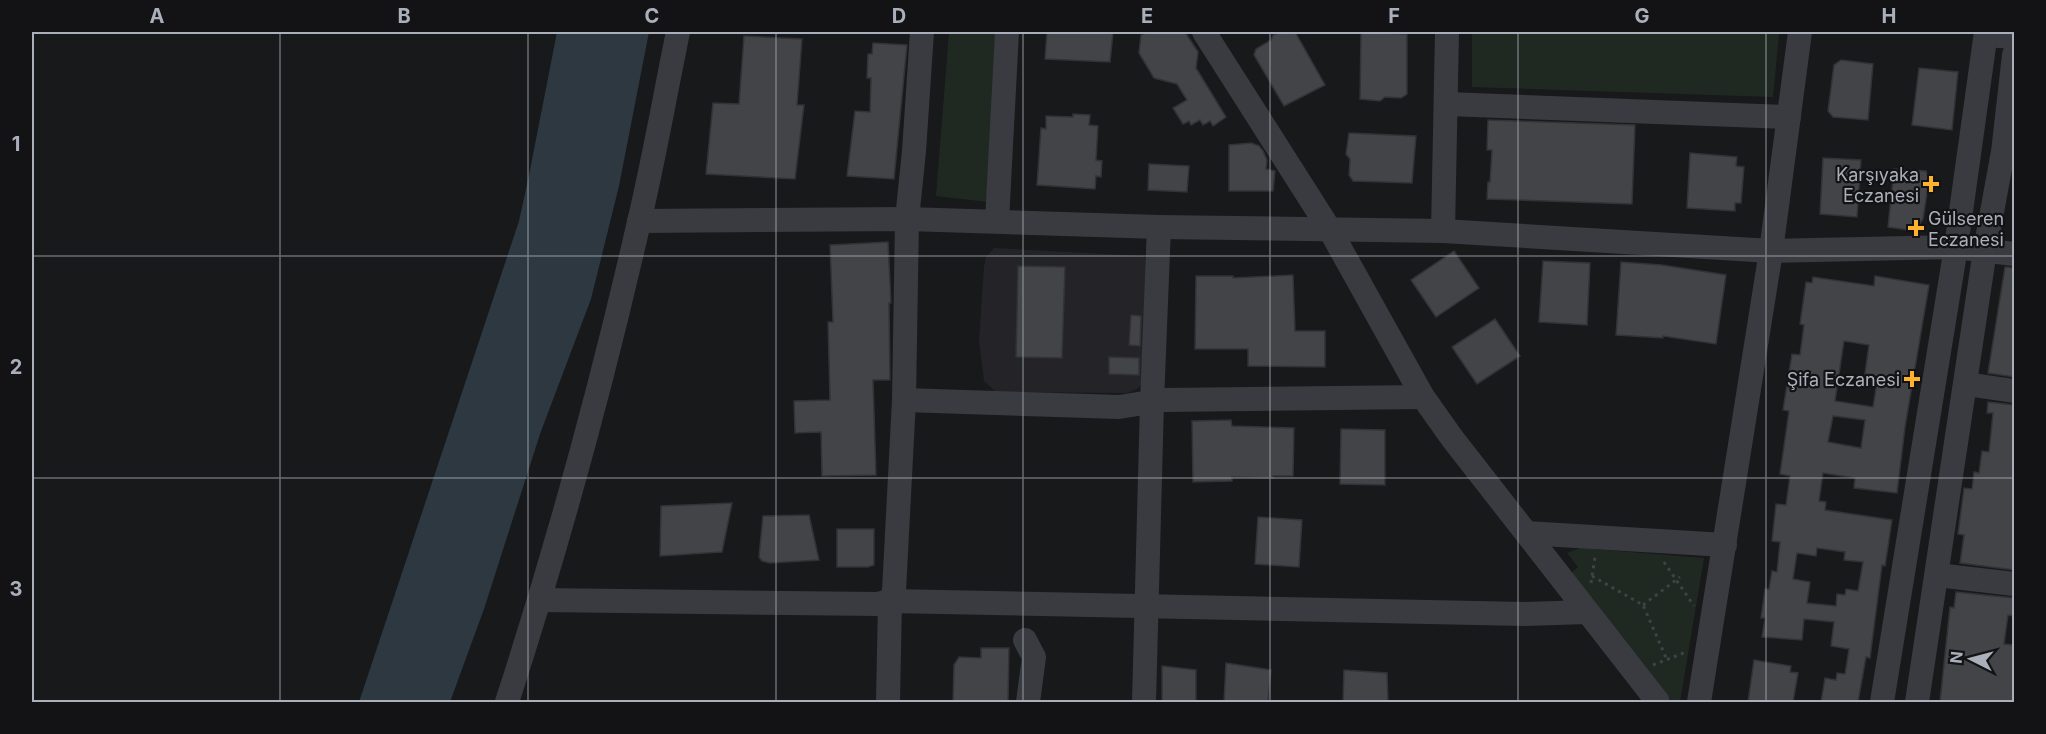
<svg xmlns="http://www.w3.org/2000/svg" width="2046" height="734" viewBox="0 0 2046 734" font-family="Inter,sans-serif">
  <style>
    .built { fill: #242428 }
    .green { fill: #202921 }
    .water { fill: #2d3840 }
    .building { fill: #424448; stroke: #323237; stroke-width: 1.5; fill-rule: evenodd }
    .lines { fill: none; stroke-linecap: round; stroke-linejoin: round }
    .path { stroke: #3f4247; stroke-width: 3; stroke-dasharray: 3 4.5; stroke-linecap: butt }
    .minor { stroke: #393b40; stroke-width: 24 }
    .grid { fill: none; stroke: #aab0bb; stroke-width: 1.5; stroke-opacity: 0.55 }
    .poi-dot { fill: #fdb32e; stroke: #131316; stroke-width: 2 }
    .labels { text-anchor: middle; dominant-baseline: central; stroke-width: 4.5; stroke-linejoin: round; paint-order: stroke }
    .poi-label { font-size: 18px; fill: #aab0bb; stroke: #131316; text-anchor: end }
    .neatline { fill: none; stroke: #aab0bb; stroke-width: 2 }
    .grid-label { font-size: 20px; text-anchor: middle; font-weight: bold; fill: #aab0bb }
  </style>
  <rect width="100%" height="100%" fill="#18191b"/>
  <polygon class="built" points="994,248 1144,256 1147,263 1143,383 1137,389 1127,393 996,392 984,381 979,340 984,267 986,257"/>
  <g class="green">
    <polygon points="949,32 999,32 988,202 936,196"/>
    <polygon points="1472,32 1776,32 1779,34 1773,97 1472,87"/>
    <polygon points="1580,548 1704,558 1680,702 1673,702 1568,576 1578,567 1567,553"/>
  </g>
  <polygon class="water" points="557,32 649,32 619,186 591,299 540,434 484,609 450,702 359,702 519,221 529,175"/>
  <g class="building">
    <polygon points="1047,32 1113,32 1110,62 1045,59"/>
    <polygon points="1147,32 1185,32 1198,52 1196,68 1226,117 1213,126 1210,121 1203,125 1200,120 1191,125 1189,121 1183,124 1173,108 1187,100 1177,84 1154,78 1139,53 1141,35"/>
    <polygon points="1281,32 1295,32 1325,85 1284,106 1254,55 1256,49 1271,40 1273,35"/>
    <polygon points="1361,32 1407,34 1407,94 1401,98 1385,97 1380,101 1360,99"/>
    <polygon points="744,36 802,39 797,105 804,105 795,179 706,174 713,103 739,104"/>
    <polygon points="873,43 907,45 894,179 847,176 855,111 870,112 871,78 867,78 868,54 872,54"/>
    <polygon points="1841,60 1873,64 1868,120 1833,117 1828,111 1834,65"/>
    <polygon points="1919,68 1958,72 1952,130 1912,125"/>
    <polygon points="1073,114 1090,115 1089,125 1098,126 1096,160 1102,161 1101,177 1096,176 1095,189 1037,185 1041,128 1046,129 1046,116 1073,117"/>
    <polygon points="1488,120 1635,125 1632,204 1487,199 1488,182 1490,182 1492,150 1487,150"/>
    <polygon points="1349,133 1416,136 1412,183 1353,181 1349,175 1350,159 1346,154"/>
    <polygon points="1251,143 1259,146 1263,151 1267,160 1266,169 1275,171 1273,191 1229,191 1229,145"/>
    <polygon points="1690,153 1737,157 1736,166 1744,167 1741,203 1735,203 1735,211 1687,208"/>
    <polygon points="1823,158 1861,160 1857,217 1820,214"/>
    <polygon points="1149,164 1189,166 1187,192 1148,190"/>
    <polygon points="1894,169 1926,171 1929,180 1923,219 1915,231 1888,227"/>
    <polygon points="888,242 891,303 889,303 890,380 873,380 876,475 822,476 821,432 795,433 794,401 830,400 828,322 833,322 830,245"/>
    <polygon points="1454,251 1479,288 1436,317 1411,280"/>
    <polygon points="1543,261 1590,263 1587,325 1539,322"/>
    <polygon points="1621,262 1662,265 1726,275 1716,344 1663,336 1663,338 1616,335"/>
    <polygon points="1018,266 1065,267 1062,358 1016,357"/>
    <polygon points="2005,267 2014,268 2014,377 1988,373"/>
    <polygon points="1293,275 1295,331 1325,331 1325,367 1248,366 1248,349 1195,349 1196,276 1233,276 1233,278"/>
    <path d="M1875 276 1929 285 1905 427 1897 493 1854 488 1855 478 1823 473 1819 501 1826 502 1825 510 1892 520 1885 566 1882 565 1870 658 1866 657 1858 702H1821L1825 678 1836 680 1837 673 1845 674 1849 649 1831 646 1834 622 1804 619 1802 640 1762 637 1765 618H1761L1765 589H1769L1772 571 1777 572 1780 542 1772 541 1776 504 1786 505 1790 476 1780 474 1789 411 1783 410 1792 354 1800 355 1804 325 1800 324 1806 282 1812 283 1813 277 1874 286ZM1844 341 1869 345 1864 380 1877 382 1873 407 1835 401ZM1833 416 1865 420 1861 448 1828 442ZM1817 548 1845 552 1844 560 1863 562 1858 591 1846 589 1845 595 1837 594 1836 606 1807 603 1810 582 1793 579 1797 553 1816 556Z"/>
    <polygon points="1131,315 1141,316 1140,346 1129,345"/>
    <polygon points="1495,319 1520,356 1477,384 1452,347"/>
    <polygon points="1109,357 1139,358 1139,375 1109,374"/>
    <polygon points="1988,402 2014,405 2014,570 1960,563 1964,535 1958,534 1964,488 1972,489 1974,472 1979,473 1982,451 1989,452 1993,413 1987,413"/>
    <polygon points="1231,420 1232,426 1294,428 1293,476 1273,476 1273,478 1232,477 1232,481 1193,482 1192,421"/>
    <polygon points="1341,429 1385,430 1385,485 1340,484"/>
    <polygon points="732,503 722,552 660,556 661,506"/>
    <polygon points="809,515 819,560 770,563 762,561 759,557 763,516"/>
    <polygon points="1258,517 1302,520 1299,567 1255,564"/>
    <polygon points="837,529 874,529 874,565 868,567 837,567"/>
    <polygon points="1956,592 2014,598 2014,616 2008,615 2004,644 2014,645 2014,702 1940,702 1950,607 1954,608"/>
    <polygon points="981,648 1009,648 1008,702 953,702 954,665 959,657 981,658"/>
    <polygon points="1754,660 1791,666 1790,672 1798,673 1793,702 1748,702"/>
    <polygon points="1226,663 1271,670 1268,702 1224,702"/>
    <polygon points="1162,666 1196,670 1196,702 1162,702"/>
    <polygon points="1344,670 1387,673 1388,702 1343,702"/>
  </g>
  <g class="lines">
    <g class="path">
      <polyline points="1664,562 1694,606"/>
      <polyline points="1592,576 1643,605 1667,660"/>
      <polyline points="1591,583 1595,557"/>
      <polyline points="1643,605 1680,577"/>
      <polyline points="1653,665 1686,652"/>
    </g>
    <g class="minor">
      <polyline points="1204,32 1330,230 1423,397 1452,438 1658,702"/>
      <polyline points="1986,35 2014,37"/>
      <polyline points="1447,104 1789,117"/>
      <polyline points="639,221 907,219 1159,227 1443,231 1771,251 1956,247 2014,254"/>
      <polyline points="997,221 1007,32"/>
      <polyline points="1443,231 1447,32"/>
      <polyline points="1966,384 2014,391"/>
      <polyline points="904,400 1119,407 1163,400 1423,397"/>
      <polyline points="1526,533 1725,545"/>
      <polyline points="1937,575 2014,584"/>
      <polyline points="540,600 878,604 890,601 894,591 904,400 907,219 914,151 922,32"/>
      <polyline points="1025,640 1034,657 1028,702"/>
      <path d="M507 702C558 545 602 384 639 222 654 159 665 95 678 32"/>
      <polyline points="888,702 890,601 1525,614 1587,612"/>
      <polyline points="1144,702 1152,402 1159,227"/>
      <polyline points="1699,702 1771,251 1800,32"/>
      <polyline points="1882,702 1956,247 1986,32"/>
      <polyline points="1917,702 1985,250 2003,152 2014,55"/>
    </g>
  </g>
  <path class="grid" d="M280 32V702M528 32V702M776 32V702M1023 32V702M1270 32V702M1518 32V702M1766 32V702M32 256H2014M32 478H2014"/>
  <g class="poi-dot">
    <path d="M1928 175h6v6h6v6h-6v6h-6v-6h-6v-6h6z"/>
    <path d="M1913 219h6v6h6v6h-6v6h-6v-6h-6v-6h6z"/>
    <path d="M1909 370h6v6h6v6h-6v6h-6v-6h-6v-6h6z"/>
  </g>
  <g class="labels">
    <g class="poi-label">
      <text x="1919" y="174">Karşıyaka<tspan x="1919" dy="21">Eczanesi</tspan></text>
      <text x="1928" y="218" text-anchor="start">Gülseren<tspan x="1928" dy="21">Eczanesi</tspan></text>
      <text x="1900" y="379">Şifa Eczanesi</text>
    </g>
  </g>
  <rect width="2046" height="734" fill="none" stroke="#131316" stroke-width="66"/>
  <g transform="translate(1971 659) rotate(276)" stroke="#131316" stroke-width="4.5" paint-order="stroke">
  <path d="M0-4.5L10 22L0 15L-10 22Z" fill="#aab0bb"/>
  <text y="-9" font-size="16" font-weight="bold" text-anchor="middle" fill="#aab0bb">N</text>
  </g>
  <rect x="33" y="33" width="1980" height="668" class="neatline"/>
  <g class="grid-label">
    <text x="157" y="23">A</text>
    <text x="404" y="23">B</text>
    <text x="652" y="23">C</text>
    <text x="899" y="23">D</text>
    <text x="1147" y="23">E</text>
    <text x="1394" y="23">F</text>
    <text x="1642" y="23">G</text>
    <text x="1889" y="23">H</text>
    <text x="16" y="151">1</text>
    <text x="16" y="374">2</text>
    <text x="16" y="596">3</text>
  </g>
</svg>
